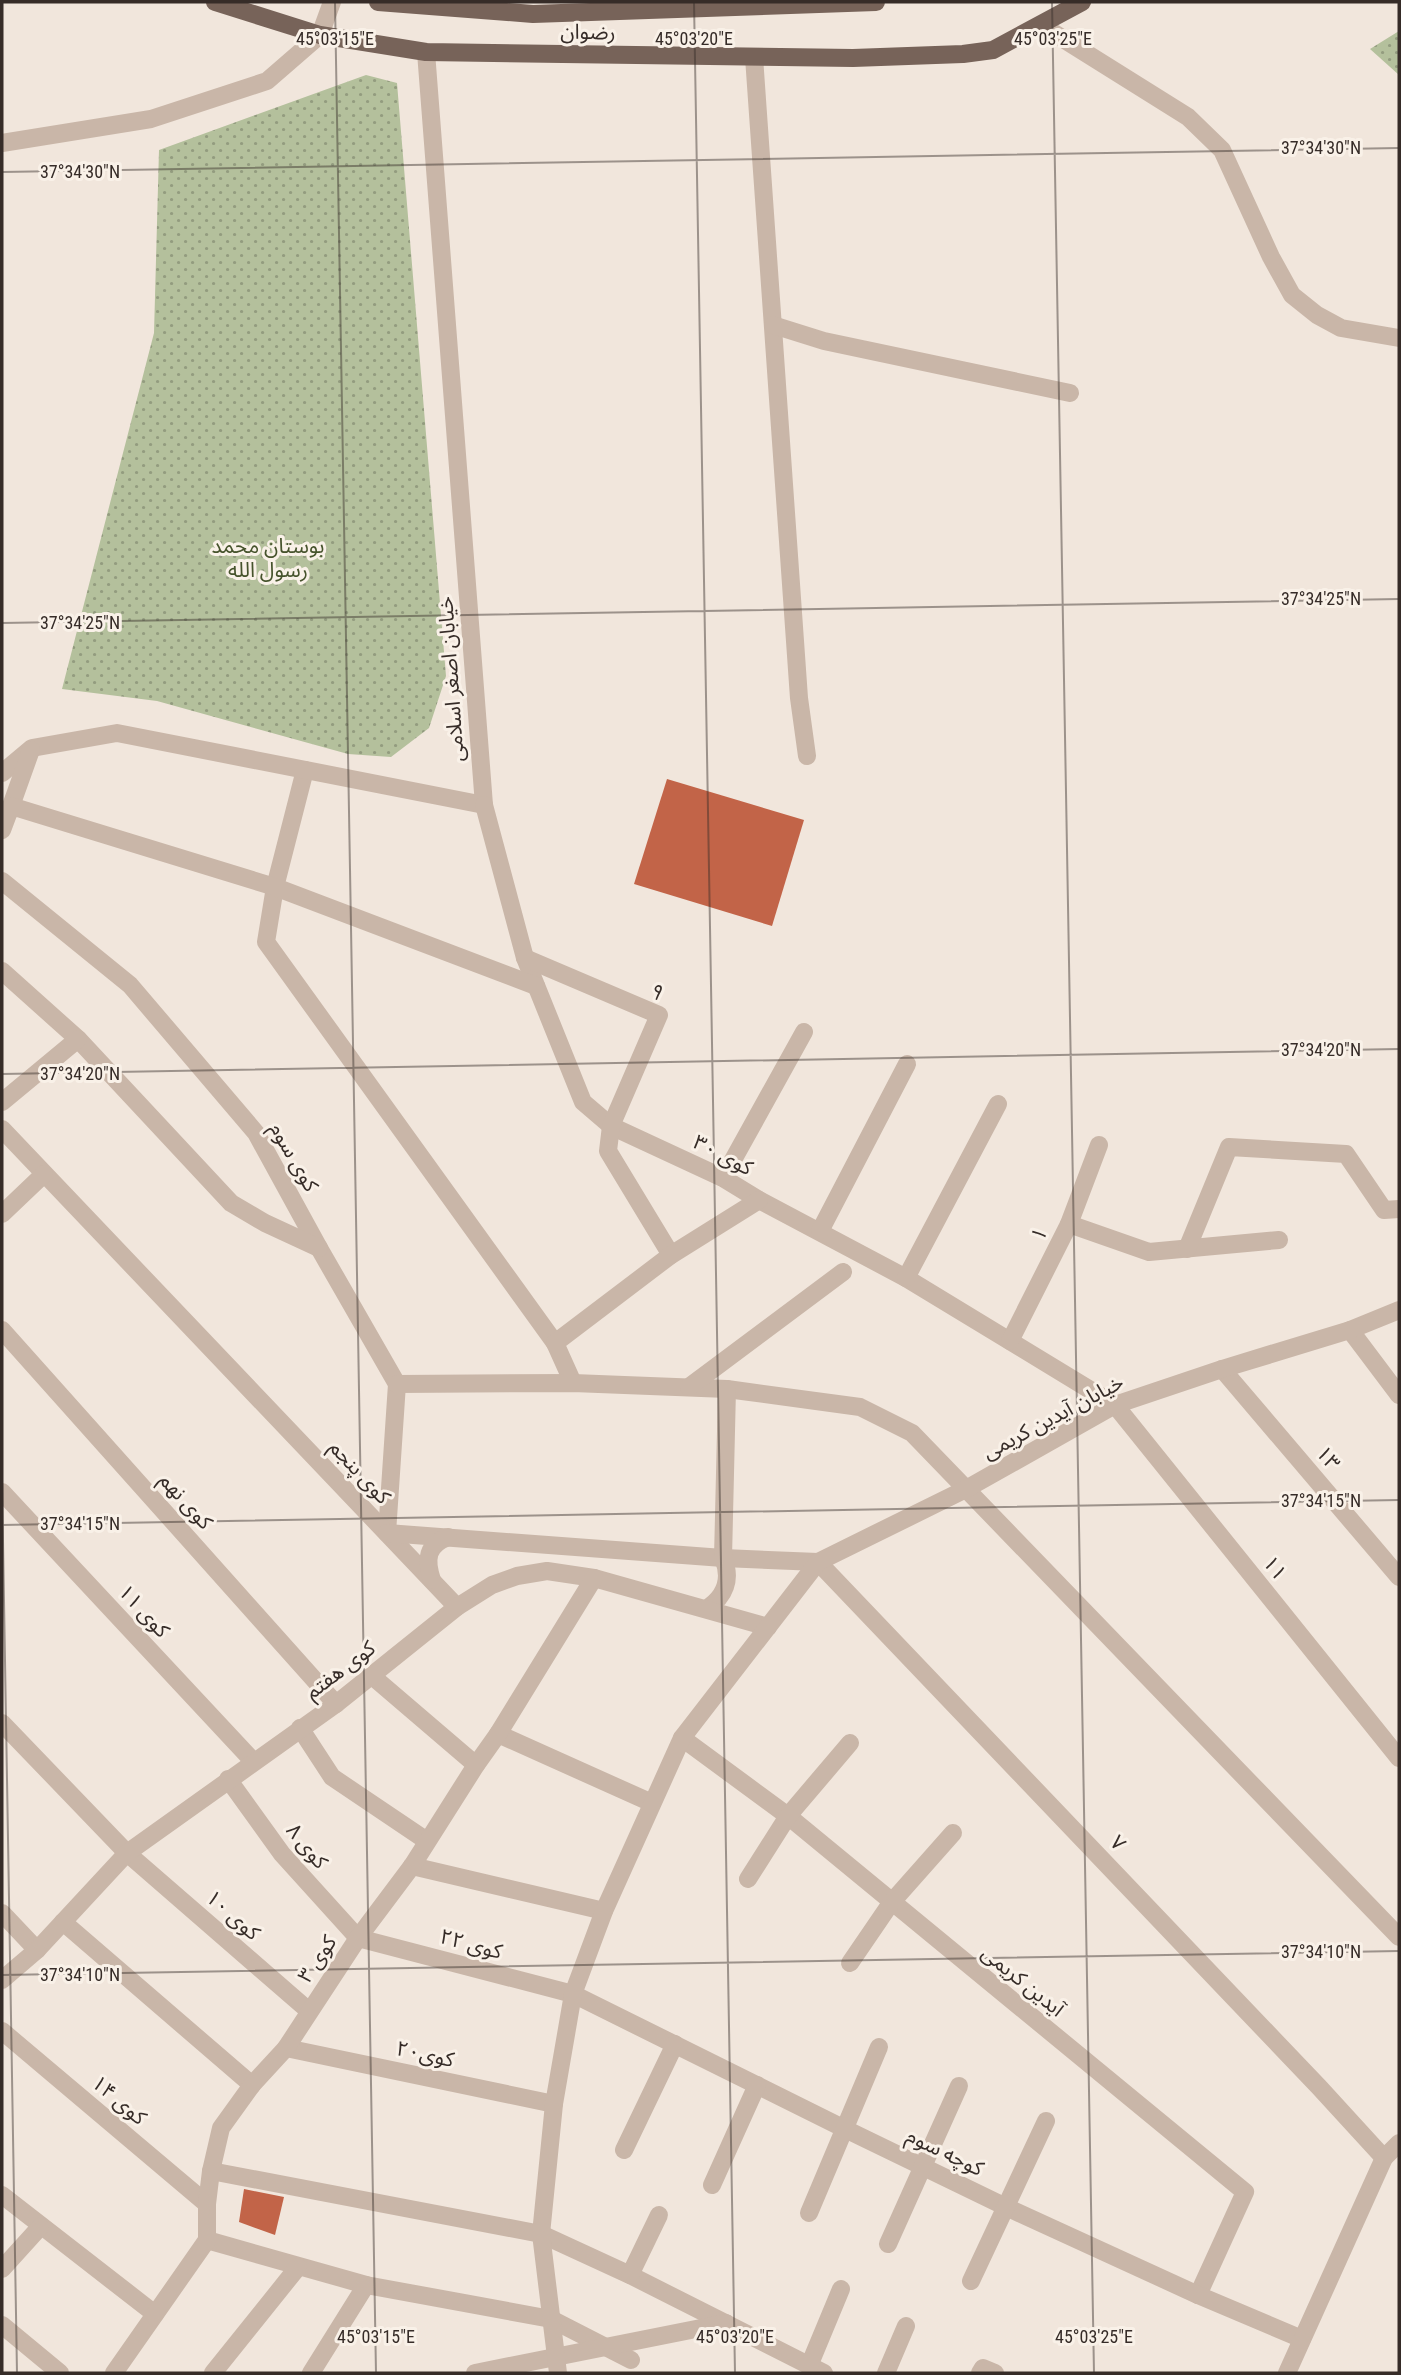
<svg xmlns="http://www.w3.org/2000/svg" width="1401" height="2375" viewBox="0 0 1401 2375" font-family="'Roboto Condensed','Noto Sans Arabic',sans-serif">
  <style>
    .grass { fill: url(#grass-dots) }
    .building { fill: #c26448 }
    .lines { fill: none; stroke-linecap: round; stroke-linejoin: round }
    .minor { stroke: #c9b6a8; stroke-width: 18 }
    .major { stroke: #776359; stroke-width: 18 }
    .ticks { fill: none; stroke: #362c28; stroke-width: 2; stroke-opacity: 0.45 }
    .labels { text-anchor: middle; dominant-baseline: central; stroke-width: 6; stroke-linejoin: round; paint-order: stroke }
    .street-label { font-size: 21px; fill: #362c28; stroke: #f9f1e8 }
    .park-label { font-size: 21px; fill: #46532c; stroke: #f9f1e8 }
    .ticks-label { font-size: 18px; text-anchor: middle; fill: #362c28; stroke: #f9f1e8; stroke-width: 6; stroke-linejoin: round; paint-order: stroke }
  </style>
  <defs>
    <pattern id="grass-dots" width="8" height="8" patternUnits="userSpaceOnUse" patternTransform="scale(1.75)"><rect width="8" height="8" fill="#b4c09c"/><path d="M2 2h.1M6 6h.1" fill="none" stroke="#939c7f" stroke-width="1.8" stroke-linecap="round"/></pattern>
  </defs>
  <rect width="100%" height="100%" fill="#f1e6dc"/>
  <g class="grass">
    <polygon points="1399,31 1399,75 1370,49"/>
    <polygon points="366,75 397,83 446,676 429,728 391,757 348,754 157,701 62,689 154,333 159,150"/>
  </g>
  <g class="building">
    <polygon points="667,779 804,820 772,926 634,884"/>
    <polygon points="244,2189 284,2197 275,2235 239,2222"/>
  </g>
  <g class="lines">
    <g class="minor">
      <polyline points="1041,25 1188,117 1222,150 1271,257 1292,295 1317,315 1341,328 1399,338"/>
      <polyline points="754,57 799,698 807,756"/>
      <polyline points="2,143 151,119 267,81 320,35 332,2"/>
      <polyline points="773,325 824,341 1070,393"/>
      <polyline points="305,770 275,887 266,942 555,1343"/>
      <polyline points="2,773 32,748 117,733 484,805 426,52"/>
      <polyline points="484,805 525,958 583,1102 611,1126 723,1178 759,1200 906,1278 1115,1405 1399,1758"/>
      <polyline points="11,806 31,750"/>
      <polyline points="2,830 11,806 275,887 536,986"/>
      <polyline points="2,881 130,985 256,1133 319,1248 397,1384 387,1533"/>
      <polyline points="525,958 659,1015 611,1126 608,1151 671,1255"/>
      <polyline points="2,971 78,1039 231,1203 265,1223 319,1248"/>
      <polyline points="2,1102 78,1039"/>
      <polyline points="2,1129 457,1607"/>
      <polyline points="723,1178 804,1032"/>
      <polyline points="2,1214 44,1174"/>
      <polyline points="1069,1224 1149,1252 1279,1240"/>
      <polyline points="820,1231 907,1064"/>
      <polyline points="1187,1249 1229,1147 1346,1154 1384,1210 1399,1209"/>
      <polyline points="906,1278 998,1104"/>
      <polyline points="2,1330 336,1704"/>
      <polyline points="1350,1330 1399,1395"/>
      <polyline points="1010,1341 1069,1224 1099,1145"/>
      <polyline points="1222,1369 1399,1577"/>
      <polyline points="573,1383 555,1343 671,1255 759,1200"/>
      <polyline points="397,1384 573,1383 727,1389 860,1407 912,1433 1399,1937"/>
      <polyline points="689,1387 843,1272"/>
      <polyline points="2,1492 253,1761"/>
      <polyline points="387,1533 723,1558 818,1562"/>
      <polyline points="818,1562 1319,2087 1384,2158"/>
      <path d="M432 1580C425 1559 427 1545 448 1537"/>
      <path d="M706 1609C725 1597 732 1579 723 1558L727 1389"/>
      <polyline points="372,1676 476,1765"/>
      <polyline points="2,1723 127,1853 309,2011"/>
      <polyline points="300,1728 332,1777 427,1841"/>
      <polyline points="498,1734 652,1803"/>
      <polyline points="682,1738 788,1816 1245,2192 1198,2295"/>
      <polyline points="228,1779 282,1854 358,1938"/>
      <polyline points="412,1866 604,1911"/>
      <polyline points="748,1879 788,1816 850,1743"/>
      <polyline points="2,1913 37,1950"/>
      <polyline points="63,1922 252,2085"/>
      <polyline points="358,1938 573,1994 843,2128 1006,2207 1198,2295 1302,2339"/>
      <polyline points="850,1963 891,1903 953,1833"/>
      <polyline points="2,1980 37,1950 127,1853 336,1704 457,1607 492,1585 517,1576 547,1571 594,1578 768,1627"/>
      <polyline points="2,2031 207,2204"/>
      <polyline points="286,2048 554,2104"/>
      <polyline points="624,2150 675,2044"/>
      <polyline points="211,2171 541,2234 630,2275 824,2373"/>
      <polyline points="712,2185 757,2085"/>
      <polyline points="2,2195 155,2314"/>
      <polyline points="809,2213 879,2047"/>
      <polyline points="207,2240 366,2285 551,2319 631,2360"/>
      <polyline points="888,2244 959,2086"/>
      <polyline points="2,2269 40,2227"/>
      <polyline points="630,2275 659,2215"/>
      <polyline points="971,2281 1046,2121"/>
      <polyline points="2,2325 60,2373"/>
      <polyline points="809,2366 841,2289"/>
      <polyline points="114,2373 207,2240 207,2204 211,2171 221,2128 252,2085 286,2048 358,1938 412,1866 476,1765 498,1734 594,1578"/>
      <polyline points="213,2373 298,2267"/>
      <polyline points="311,2373 366,2285"/>
      <polyline points="475,2373 726,2323"/>
      <polyline points="558,2373 541,2234 554,2104 573,1994 604,1911 682,1738 818,1562 966,1489 1115,1405 1222,1369 1350,1330 1399,1310"/>
      <polyline points="886,2373 906,2326"/>
      <polyline points="980,2373 983,2368 995,2373"/>
      <polyline points="1287,2373 1384,2158 1399,2143"/>
    </g>
    <g class="major">
      <polyline points="215,2 320,35 426,52 853,58 963,54 993,50 1082,2"/>
      <polyline points="378,2 533,14 876,2"/>
    </g>
  </g>
  <path class="ticks" d="M335 2 376 2373M694 2 735 2373M1052 2 1094 2373M2 172 1399 148M2 623 1399 599M2 1074 1399 1049M2 1482 17 2373M2 1525 1399 1500M2 1975 1399 1951"/>
  <g class="labels">
    <g class="street-label">
      <text transform="translate(588 32) rotate(1)">رضوان</text>
      <text transform="translate(451 679) rotate(-94)">خیابان اصغر اسلامی</text>
      <text transform="translate(657 992) rotate(32)">۹</text>
      <text transform="translate(723 1155) rotate(27)">کوی ۳۰</text>
      <text transform="translate(294 1157) rotate(60)">کوی سوم</text>
      <text transform="translate(1039 1234) rotate(-63)">۱</text>
      <text transform="translate(1053 1417) rotate(-28)">خیابان آیدین کریمی</text>
      <text transform="translate(1328 1458) rotate(50)">۱۳</text>
      <text transform="translate(360 1472) rotate(47)">کوی پنجم</text>
      <text transform="translate(186 1501) rotate(48)">کوی نهم</text>
      <text transform="translate(1275 1568) rotate(51)">۱۱</text>
      <text transform="translate(144 1611) rotate(47)">کوی ۱۱</text>
      <text transform="translate(340 1670) rotate(-37)">کوی هفتم</text>
      <text transform="translate(1118 1843) rotate(46)">۷</text>
      <text transform="translate(307 1846) rotate(50)">کوی ۸</text>
      <text transform="translate(233 1915) rotate(41)">کوی ۱۰</text>
      <text transform="translate(471 1944) rotate(15)">کوی ۲۲</text>
      <text transform="translate(317 1959) rotate(-56)">کوی ۳</text>
      <text transform="translate(1023 1981) rotate(39)">آیدین کریمی</text>
      <text transform="translate(425 2054) rotate(12)">کوی۲۰</text>
      <text transform="translate(119 2100) rotate(40)">کوی ۱۴</text>
      <text transform="translate(945 2152) rotate(26)">کوچه سوم</text>
    </g>
    <g class="park-label">
      <text x="268" y="546">بوستان محمد<tspan x="268" dy="24">رسول الله</tspan></text>
    </g>
  </g>
  <g class="ticks-label">
    <text x="335" y="45">45°03'15"E</text>
    <text x="694" y="45">45°03'20"E</text>
    <text x="1053" y="45">45°03'25"E</text>
    <text x="1321" y="154">37°34'30"N</text>
    <text x="80" y="178">37°34'30"N</text>
    <text x="1321" y="605">37°34'25"N</text>
    <text x="80" y="629">37°34'25"N</text>
    <text x="1321" y="1056">37°34'20"N</text>
    <text x="80" y="1080">37°34'20"N</text>
    <text x="1321" y="1507">37°34'15"N</text>
    <text x="80" y="1530">37°34'15"N</text>
    <text x="1321" y="1958">37°34'10"N</text>
    <text x="80" y="1981">37°34'10"N</text>
    <text x="376" y="2343">45°03'15"E</text>
    <text x="735" y="2343">45°03'20"E</text>
    <text x="1094" y="2343">45°03'25"E</text>
  </g>
  <rect width="1401" height="2375" fill="none" stroke="#362c28" stroke-width="7"/>
</svg>
